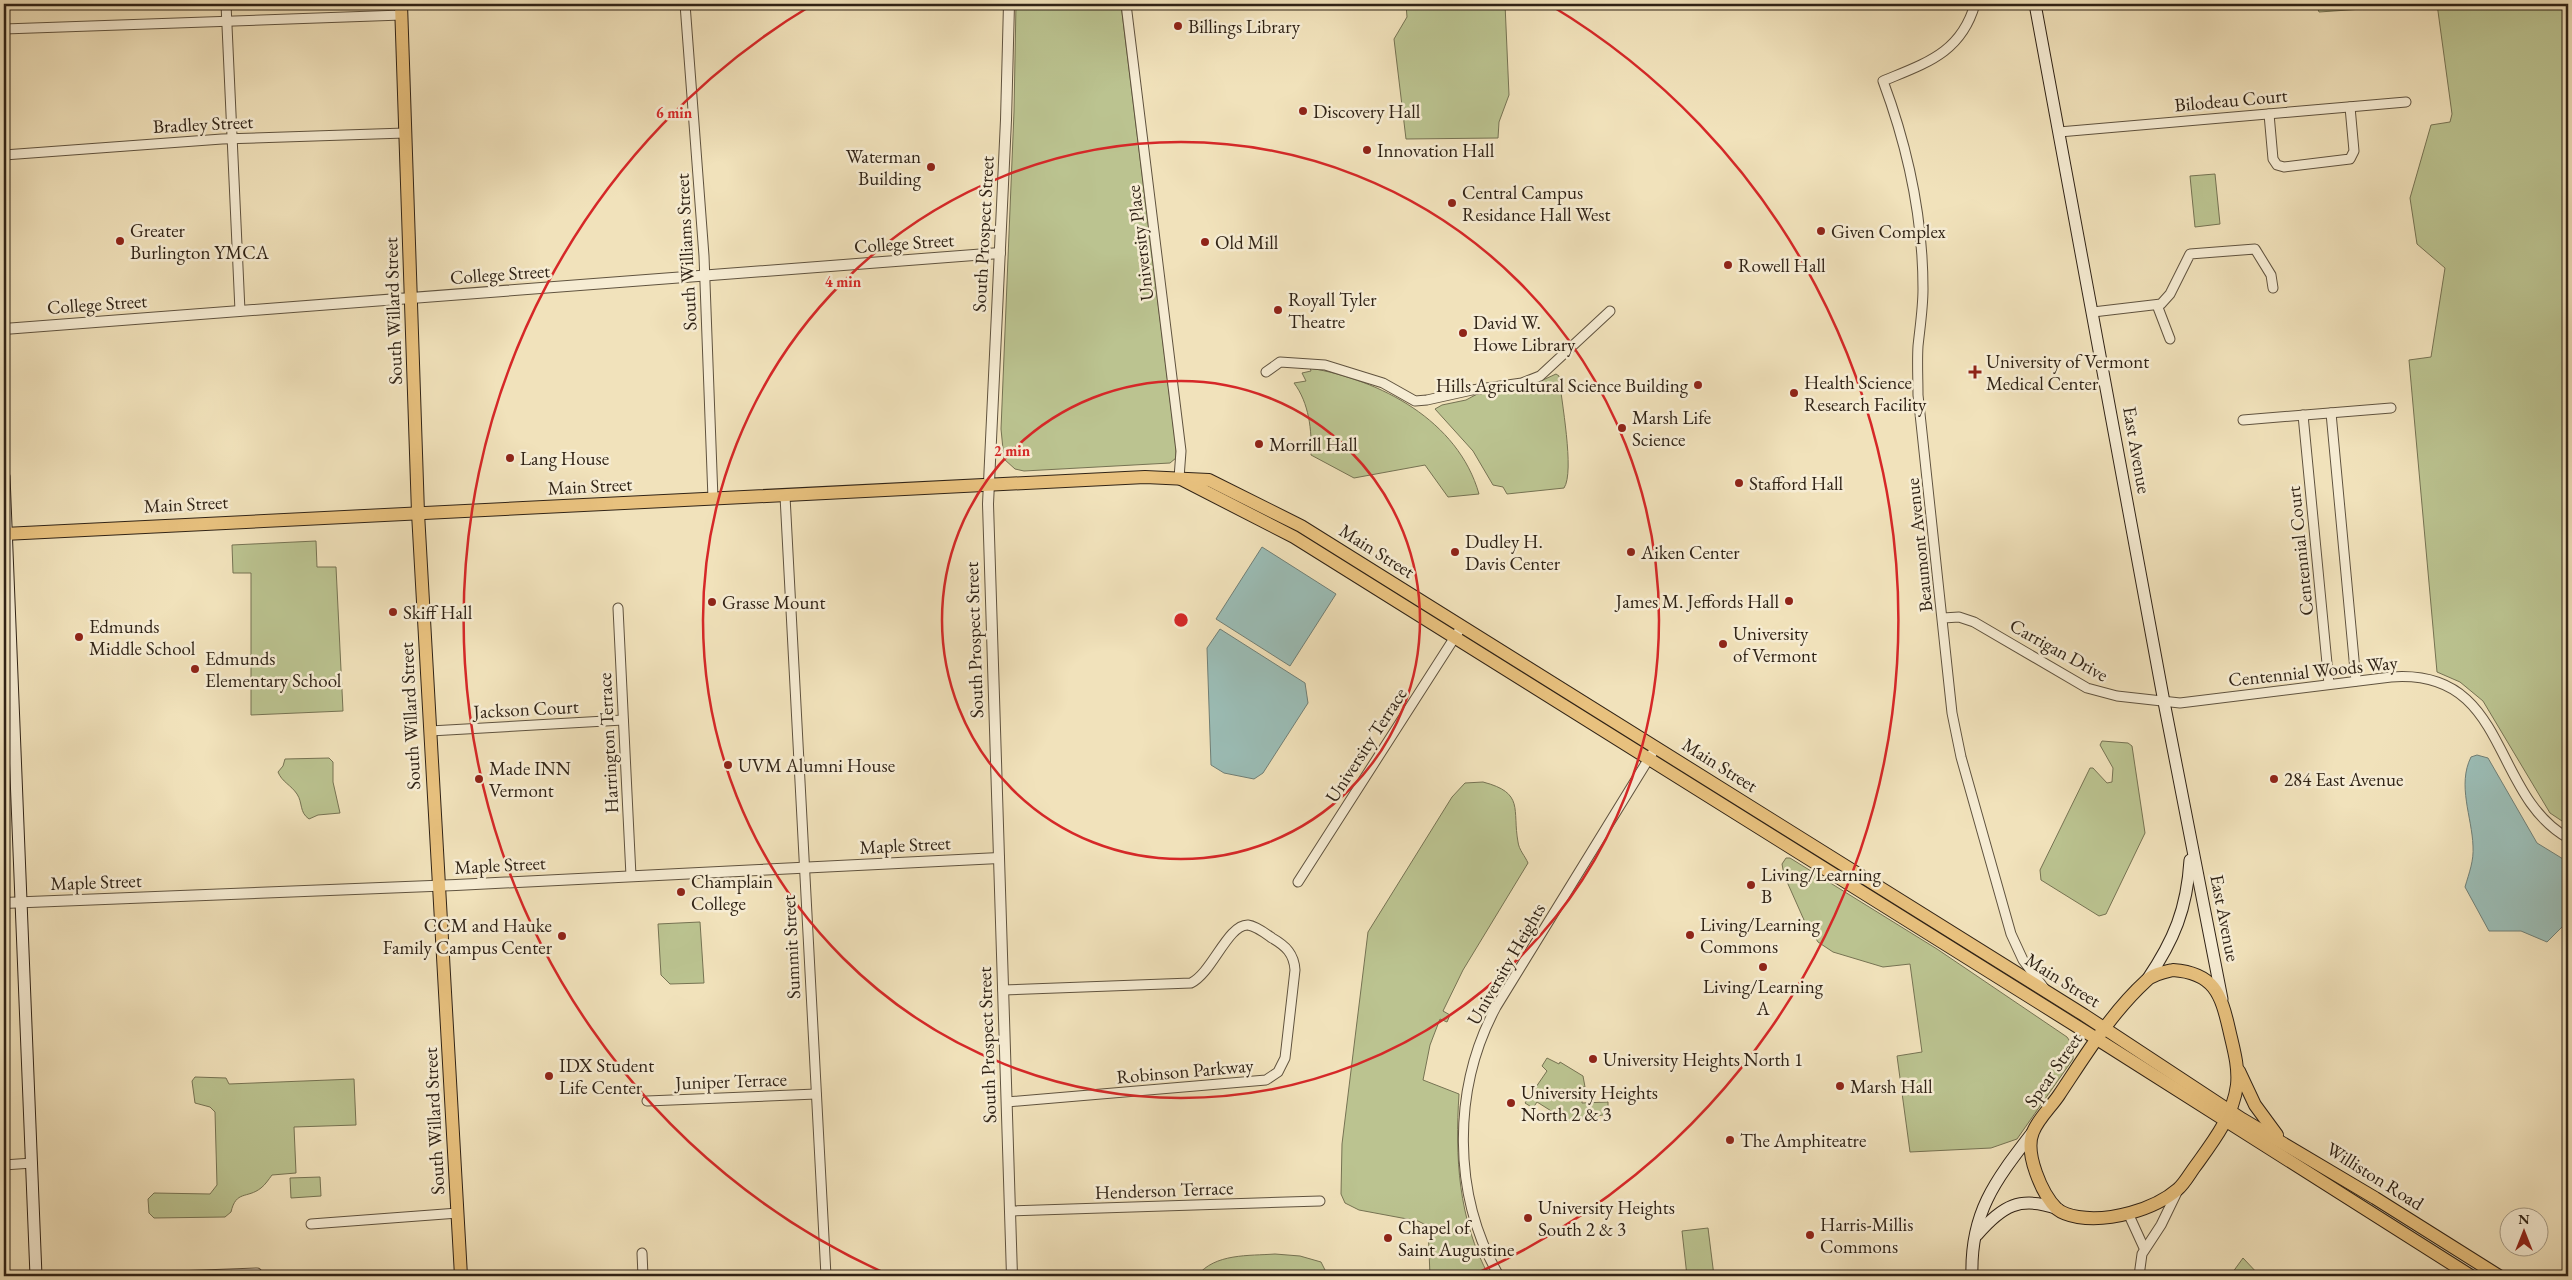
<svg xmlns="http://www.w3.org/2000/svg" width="2572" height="1280" viewBox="0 0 2572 1280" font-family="'EB Garamond',serif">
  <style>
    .green { fill: #bbc390; stroke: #767353 }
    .water { fill: #9bbdb6; stroke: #707f76 }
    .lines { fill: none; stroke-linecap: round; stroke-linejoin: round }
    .minor-casing { stroke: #60533f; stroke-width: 11 }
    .tertiary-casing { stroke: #60533f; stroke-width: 12 }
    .secondary-casing { stroke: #302316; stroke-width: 13 }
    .primary-casing { stroke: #302316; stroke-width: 14 }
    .minor { stroke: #f6ecd3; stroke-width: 9 }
    .tertiary { stroke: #f6ecd3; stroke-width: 10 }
    .secondary { stroke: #f6ecd3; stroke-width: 11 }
    .primary { stroke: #e8c17e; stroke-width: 12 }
    .ring { fill: none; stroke: #d62828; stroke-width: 2.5 }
    .poi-dot { fill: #8f2418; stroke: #f6ecd3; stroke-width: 2 }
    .labels { text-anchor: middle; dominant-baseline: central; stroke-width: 5; stroke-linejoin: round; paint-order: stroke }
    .poi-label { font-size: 19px; fill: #302316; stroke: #f6ecd3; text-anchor: start }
    .street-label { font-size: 19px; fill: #302316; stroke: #f6ecd3 }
    .centre { fill: #d62828; stroke: #f6ecd3; stroke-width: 2.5 }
    .ring-label { font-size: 15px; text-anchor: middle; font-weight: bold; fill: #d62828; stroke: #f6ecd3; stroke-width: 5; stroke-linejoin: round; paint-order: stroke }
  </style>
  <rect width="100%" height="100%" fill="#f1e2bb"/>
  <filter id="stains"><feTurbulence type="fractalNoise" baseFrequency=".004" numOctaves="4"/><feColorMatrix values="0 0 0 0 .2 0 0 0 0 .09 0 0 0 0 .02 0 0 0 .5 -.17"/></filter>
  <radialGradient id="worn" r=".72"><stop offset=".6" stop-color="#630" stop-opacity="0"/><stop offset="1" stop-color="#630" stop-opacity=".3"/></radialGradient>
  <g class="green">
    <polygon points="1016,4 1121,4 1176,448 1176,458 1170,463 1024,471 1015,469 1004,459 1001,429 1014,112"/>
    <polygon points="1406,4 1505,4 1509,95 1499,122 1498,138 1406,139 1394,39 1407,17"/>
    <polygon points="2316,4 2435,4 2319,12"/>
    <polygon points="2437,4 2568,4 2568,825 2550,813 2483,701 2460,682 2437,672 2409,360 2431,357 2445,268 2417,244 2410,198 2431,125 2450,122 2452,114"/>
    <polygon points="2215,174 2220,224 2195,227 2190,176"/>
    <path d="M1310 368C1380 380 1458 420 1479 494L1448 497 1425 465 1354 478 1311 455C1312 430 1309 403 1294 383L1306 381 1302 373 1311 371Z"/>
    <path d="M1556 374 1559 376C1561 399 1575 472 1564 488L1507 494 1503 487 1493 485 1473 451 1435 409 1442 405 1466 400 1481 392 1532 385Z"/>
    <polygon points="316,541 317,567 336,567 343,711 251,715 251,573 233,573 232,545"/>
    <polygon points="2102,741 2128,743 2132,746 2145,833 2106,914 2099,916 2041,880 2040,870 2090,768 2093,768 2107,783 2112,782 2113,768 2100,745"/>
    <path d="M329 758 333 762V782L340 813 318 815 309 819C299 812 303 803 297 794 291 785 282 782 278 772L283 766 285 759Z"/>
    <path d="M1483 782C1525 793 1512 809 1518 842 1519 850 1525 856 1528 863L1463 970 1443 1011 1450 1015 1447 1022 1440 1019 1430 1045 1423 1080 1459 1094C1455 1157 1458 1219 1489 1276H1430L1428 1226 1418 1221 1359 1210 1345 1203 1341 1194 1342 1144 1368 932 1452 797 1465 783Z"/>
    <polygon points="1786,858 1790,858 1937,949 2067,1037 2073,1046 2073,1059 2017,1139 1991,1148 1910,1152 1897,1056 1922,1052 1910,964 1883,967 1833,952 1818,942 1804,920 1784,875 1782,864"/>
    <polygon points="700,922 704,983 670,984 661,975 658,924"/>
    <polygon points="1547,1058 1559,1064 1560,1062 1583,1076 1585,1087 1582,1087 1582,1092 1578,1093 1578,1099 1582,1099 1582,1103 1608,1102 1608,1114 1565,1122 1564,1119 1537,1102 1533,1108 1525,1103 1547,1071 1542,1066"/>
    <path d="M195 1077 226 1078 229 1084 354 1079 356 1125 294 1127 296 1173 272 1175C269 1179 265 1185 261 1188 247 1199 236 1190 231 1212L225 1217 154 1218 149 1213 148 1199 154 1193 210 1194 217 1185 215 1112 210 1107 195 1103 192 1081Z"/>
    <polygon points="320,1177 321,1196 291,1198 290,1178"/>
    <polygon points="1708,1228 1714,1276 1687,1276 1682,1231"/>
    <path d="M1275 1254 1300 1256 1321 1262 1328 1276H1197C1215 1253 1249 1256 1275 1254Z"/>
    <polygon points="2243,1258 2260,1276 2230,1276"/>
  </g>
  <g class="water">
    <polygon points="1262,547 1336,594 1290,666 1216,619"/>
    <polygon points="1220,629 1305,683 1308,703 1263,773 1254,779 1224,773 1211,765 1207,648"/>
    <path d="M2477 755 2488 758 2537 843 2568 862V921L2547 942 2521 931H2489L2465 887C2469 873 2474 861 2473 846 2472 817 2457 785 2471 757Z"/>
  </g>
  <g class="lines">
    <defs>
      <g id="minor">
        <polyline points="226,4 240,311"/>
        <polyline points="685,4 704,256 713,499"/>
        <polyline points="1126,4 1181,451 1179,478"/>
        <path d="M1975 4C1961 53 1926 63 1883 81 1908 148 1923 217 1923 289 1923 308 1920 327 1918 346 1917 362 1918 379 1918 395L1952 713 1961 757 2011 934 2023 960 2044 988"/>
        <polyline points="4,29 402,15"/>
        <polyline points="2269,114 2273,159 2277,165 2284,167 2350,159 2354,151 2350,107"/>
        <polyline points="2059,132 2406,102"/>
        <polyline points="4,155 222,139 405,133"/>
        <polyline points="2157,305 2170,339"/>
        <polyline points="2093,312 2161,304 2170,294 2190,254 2255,249 2271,275 2273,288"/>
        <polyline points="1266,372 1280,362 1325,365 1383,383 1415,401 1427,400 1472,390 1522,383 1540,376 1610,311"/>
        <polyline points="2331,413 2356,681"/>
        <polyline points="2303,415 2329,684"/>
        <polyline points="2243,420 2391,408"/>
        <polyline points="785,496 826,1276"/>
        <polyline points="618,608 631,876"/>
        <path d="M1943 618 1959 617 1974 622 2087 688 2117 696 2180 703 2391 677C2509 668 2490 794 2568 838"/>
        <polyline points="430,731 623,720"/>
        <polyline points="1298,882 1462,626"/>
        <path d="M1003 990 1191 983C1212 973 1228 924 1248 925 1256 926 1265 933 1272 938 1286 946 1294 954 1295 970L1285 1058 1278 1072 1266 1080 1007 1102"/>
        <polyline points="647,1101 816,1094"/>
        <polyline points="4,1165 32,1163"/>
        <polyline points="1010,1211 1320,1201"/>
        <polyline points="2128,1213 2144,1248"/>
        <polyline points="311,1224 458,1213"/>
        <polyline points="642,1253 643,1276"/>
        <polyline points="176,1276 257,1273"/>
        <path d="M1499 1276C1452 1195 1452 1089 1496 1007L1656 747"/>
        <polyline points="2139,1276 2142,1254 2161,1225 2178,1190"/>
      </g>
      <g id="tertiary">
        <polyline points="1009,4 1006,120 988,504 1012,1276"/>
        <polyline points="4,329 1000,253"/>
        <polyline points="4,903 456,885 999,858"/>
      </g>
      <g id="secondary">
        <polyline points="2035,4 2164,702 2222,999"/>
        <polyline points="4,476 36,1276"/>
        <path d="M2147 980C2174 940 2187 909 2190 860"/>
        <path d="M1977 1235C2002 1206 2020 1195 2058 1209"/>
        <path d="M1972 1276C1970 1213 1995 1181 2032 1133"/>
      </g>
      <g id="primary">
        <polyline points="401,4 418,513 461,1276"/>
        <polyline points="1181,479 1294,537 2097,1039 2471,1276"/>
        <polyline points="4,534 1145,477 1209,480 1301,526 2084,1015 2242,1119 2375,1198 2499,1276"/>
        <path d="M2173 970C2214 973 2221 994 2229 1029 2233 1047 2239 1066 2237 1085 2233 1117 2212 1143 2194 1168 2189 1175 2184 1184 2178 1189 2154 1210 2109 1222 2078 1217 2072 1216 2062 1213 2057 1209 2042 1194 2024 1153 2033 1132 2038 1119 2051 1107 2059 1095 2085 1056 2111 1013 2146 981 2153 974 2164 972 2173 970Z"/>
        <polyline points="2239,1071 2255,1105 2277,1135"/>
      </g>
    </defs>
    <use href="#minor" class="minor-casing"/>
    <use href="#tertiary" class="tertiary-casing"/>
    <use href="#secondary" class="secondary-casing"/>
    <use href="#primary" class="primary-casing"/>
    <use href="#minor" class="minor"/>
    <use href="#tertiary" class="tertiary"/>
    <use href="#secondary" class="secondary"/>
    <use href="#primary" class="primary"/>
  </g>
  <g class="ring">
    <circle cx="1181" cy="620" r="239"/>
    <circle cx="1181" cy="620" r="478"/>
    <path d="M889 1275A717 717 0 0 1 812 5M1550 5A717 717 0 0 1 1473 1275"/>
  </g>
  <g class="poi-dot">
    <circle cx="1178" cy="26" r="5"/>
    <circle cx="1303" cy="111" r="5"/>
    <circle cx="1367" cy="150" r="5"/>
    <circle cx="931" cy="167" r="5"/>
    <circle cx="1452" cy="203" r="5"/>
    <circle cx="1821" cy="231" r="5"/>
    <circle cx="120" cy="241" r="5"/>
    <circle cx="1205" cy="242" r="5"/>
    <circle cx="1728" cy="265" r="5"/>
    <circle cx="1278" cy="310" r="5"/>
    <circle cx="1463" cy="333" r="5"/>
    <path d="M1972.5 364.5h5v5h5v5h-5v5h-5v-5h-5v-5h5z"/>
    <circle cx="1698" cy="385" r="5"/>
    <circle cx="1794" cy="393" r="5"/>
    <circle cx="1622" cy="428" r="5"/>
    <circle cx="1259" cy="444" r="5"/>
    <circle cx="510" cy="458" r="5"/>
    <circle cx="1739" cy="483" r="5"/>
    <circle cx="1455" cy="552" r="5"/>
    <circle cx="1631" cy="552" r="5"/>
    <circle cx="1789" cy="601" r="5"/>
    <circle cx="712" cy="602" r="5"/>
    <circle cx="393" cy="612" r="5"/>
    <circle cx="79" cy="637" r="5"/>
    <circle cx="1723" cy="644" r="5"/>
    <circle cx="195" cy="669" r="5"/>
    <circle cx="728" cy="765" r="5"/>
    <circle cx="479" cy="779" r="5"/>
    <circle cx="2274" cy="779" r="5"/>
    <circle cx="1751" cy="885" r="5"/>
    <circle cx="681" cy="892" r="5"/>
    <circle cx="1690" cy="935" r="5"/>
    <circle cx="562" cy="936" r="5"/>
    <circle cx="1763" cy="967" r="5"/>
    <circle cx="1593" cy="1059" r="5"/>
    <circle cx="549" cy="1076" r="5"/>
    <circle cx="1840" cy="1086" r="5"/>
    <circle cx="1511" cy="1103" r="5"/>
    <circle cx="1730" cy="1140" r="5"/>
    <circle cx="1528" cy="1218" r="5"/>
    <circle cx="1810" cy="1235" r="5"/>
    <circle cx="1388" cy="1238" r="5"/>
  </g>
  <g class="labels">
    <g class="poi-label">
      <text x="1188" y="26">Billings Library</text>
      <text x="1313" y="111">Discovery Hall</text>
      <text x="1377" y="150">Innovation Hall</text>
      <text x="921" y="156" text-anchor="end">Waterman<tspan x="921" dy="22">Building</tspan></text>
      <text x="1462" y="192">Central Campus<tspan x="1462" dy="22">Residance Hall West</tspan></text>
      <text x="130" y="230">Greater<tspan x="130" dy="22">Burlington YMCA</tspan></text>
      <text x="1831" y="231">Given Complex</text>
      <text x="1215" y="242">Old Mill</text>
      <text x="1738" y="265">Rowell Hall</text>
      <text x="1288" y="299">Royall Tyler<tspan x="1288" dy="22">Theatre</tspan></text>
      <text x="1473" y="322">David W.<tspan x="1473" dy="22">Howe Library</tspan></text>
      <text x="1986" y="361">University of Vermont<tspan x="1986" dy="22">Medical Center</tspan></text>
      <text x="1804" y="382">Health Science<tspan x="1804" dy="22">Research Facility</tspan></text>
      <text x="1688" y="385" text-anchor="end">Hills Agricultural Science Building</text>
      <text x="1632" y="417">Marsh Life<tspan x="1632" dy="22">Science</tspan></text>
      <text x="1269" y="444">Morrill Hall</text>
      <text x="520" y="458">Lang House</text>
      <text x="1749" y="483">Stafford Hall</text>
      <text x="1465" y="541">Dudley H.<tspan x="1465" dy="22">Davis Center</tspan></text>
      <text x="1641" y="552">Aiken Center</text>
      <text x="1779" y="601" text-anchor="end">James M. Jeffords Hall</text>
      <text x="722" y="602">Grasse Mount</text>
      <text x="403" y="612">Skiff Hall</text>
      <text x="89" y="626">Edmunds<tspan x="89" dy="22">Middle School</tspan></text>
      <text x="1733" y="633">University<tspan x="1733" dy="22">of Vermont</tspan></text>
      <text x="205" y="658">Edmunds<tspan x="205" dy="22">Elementary School</tspan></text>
      <text x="738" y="765">UVM Alumni House</text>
      <text x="489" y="768">Made INN<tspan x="489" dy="22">Vermont</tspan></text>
      <text x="2284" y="779">284 East Avenue</text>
      <text x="1761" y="874">Living/Learning<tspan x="1761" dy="22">B</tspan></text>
      <text x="691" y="881">Champlain<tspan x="691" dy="22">College</tspan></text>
      <text x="1700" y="924">Living/Learning<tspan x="1700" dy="22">Commons</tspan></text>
      <text x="552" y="925" text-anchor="end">CCM and Hauke<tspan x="552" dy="22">Family Campus Center</tspan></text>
      <text x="1763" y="986" text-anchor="middle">Living/Learning<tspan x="1763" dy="22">A</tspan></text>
      <text x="1603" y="1059">University Heights North 1</text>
      <text x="559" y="1065">IDX Student<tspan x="559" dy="22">Life Center</tspan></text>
      <text x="1850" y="1086">Marsh Hall</text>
      <text x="1521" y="1092">University Heights<tspan x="1521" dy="22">North 2 &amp; 3</tspan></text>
      <text x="1740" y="1140">The Amphiteatre</text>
      <text x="1538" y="1207">University Heights<tspan x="1538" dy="22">South 2 &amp; 3</tspan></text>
      <text x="1820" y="1224">Harris-Millis<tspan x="1820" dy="22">Commons</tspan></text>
      <text x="1398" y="1227">Chapel of<tspan x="1398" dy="22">Saint Augustine</tspan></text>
    </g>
    <g class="street-label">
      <text transform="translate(2231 100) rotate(-5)">Bilodeau Court</text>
      <text transform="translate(203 124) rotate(-3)">Bradley Street</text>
      <text transform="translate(983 234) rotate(-87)">South Prospect Street</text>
      <text transform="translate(904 243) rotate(-4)">College Street</text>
      <text transform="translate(1140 243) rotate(-97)">University Place</text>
      <text transform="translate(686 252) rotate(-93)">South Williams Street</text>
      <text transform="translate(500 274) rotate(-4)">College Street</text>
      <text transform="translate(97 304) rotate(-4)">College Street</text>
      <text transform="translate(393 311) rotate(-92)">South Willard Street</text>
      <text transform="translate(2137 450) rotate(80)">East Avenue</text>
      <text transform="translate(590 486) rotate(-3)">Main Street</text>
      <text transform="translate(186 504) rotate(-3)">Main Street</text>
      <text transform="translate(1919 545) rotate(-96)">Beaumont Avenue</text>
      <text transform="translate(1377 551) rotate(32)">Main Street</text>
      <text transform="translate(2300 551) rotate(-96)">Centennial Court</text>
      <text transform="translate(974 640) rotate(-92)">South Prospect Street</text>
      <text transform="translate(2059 650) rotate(29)">Carrigan Drive</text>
      <text transform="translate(2313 671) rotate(-6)">Centennial Woods Way</text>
      <text transform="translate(526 709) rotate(-3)">Jackson Court</text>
      <text transform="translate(410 716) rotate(-93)">South Willard Street</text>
      <text transform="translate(608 743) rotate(-93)">Harrington Terrace</text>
      <text transform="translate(1366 745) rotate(-57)">University Terrace</text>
      <text transform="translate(1720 765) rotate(32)">Main Street</text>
      <text transform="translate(905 845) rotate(-3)">Maple Street</text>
      <text transform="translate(500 865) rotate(-3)">Maple Street</text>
      <text transform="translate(96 882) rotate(-2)">Maple Street</text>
      <text transform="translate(2225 918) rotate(79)">East Avenue</text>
      <text transform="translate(791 947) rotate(-93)">Summit Street</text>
      <text transform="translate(1506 964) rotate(-60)">University Heights</text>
      <text transform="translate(2063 980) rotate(32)">Main Street</text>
      <text transform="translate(987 1045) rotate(-92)">South Prospect Street</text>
      <text transform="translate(2053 1070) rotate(-55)">Spear Street</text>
      <text transform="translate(1185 1071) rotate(-5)">Robinson Parkway</text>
      <text transform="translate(731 1081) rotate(-2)">Juniper Terrace</text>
      <text transform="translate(434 1121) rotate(-93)">South Willard Street</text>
      <text transform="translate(2375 1176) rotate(32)">Williston Road</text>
      <text transform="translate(1164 1190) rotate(-2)">Henderson Terrace</text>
    </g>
  </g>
  <circle cx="1181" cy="620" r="8" class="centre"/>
  <g class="ring-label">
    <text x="674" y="118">6 min</text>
    <text x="843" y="287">4 min</text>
    <text x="1012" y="456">2 min</text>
  </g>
  <rect width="2572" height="1280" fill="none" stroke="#f1e2bb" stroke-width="20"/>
  <rect x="5" y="5" width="2562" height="1270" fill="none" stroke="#302316" stroke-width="2.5"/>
  <rect x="10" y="10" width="2552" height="1260" fill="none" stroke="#302316"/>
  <g transform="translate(2524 1232)"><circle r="24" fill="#f6ecd3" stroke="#a79c87"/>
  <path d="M0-4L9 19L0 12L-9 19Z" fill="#8f2418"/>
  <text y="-8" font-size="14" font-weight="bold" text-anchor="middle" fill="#302316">N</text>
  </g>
  <rect width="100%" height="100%" filter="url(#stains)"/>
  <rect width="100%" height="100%" fill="url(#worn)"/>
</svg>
